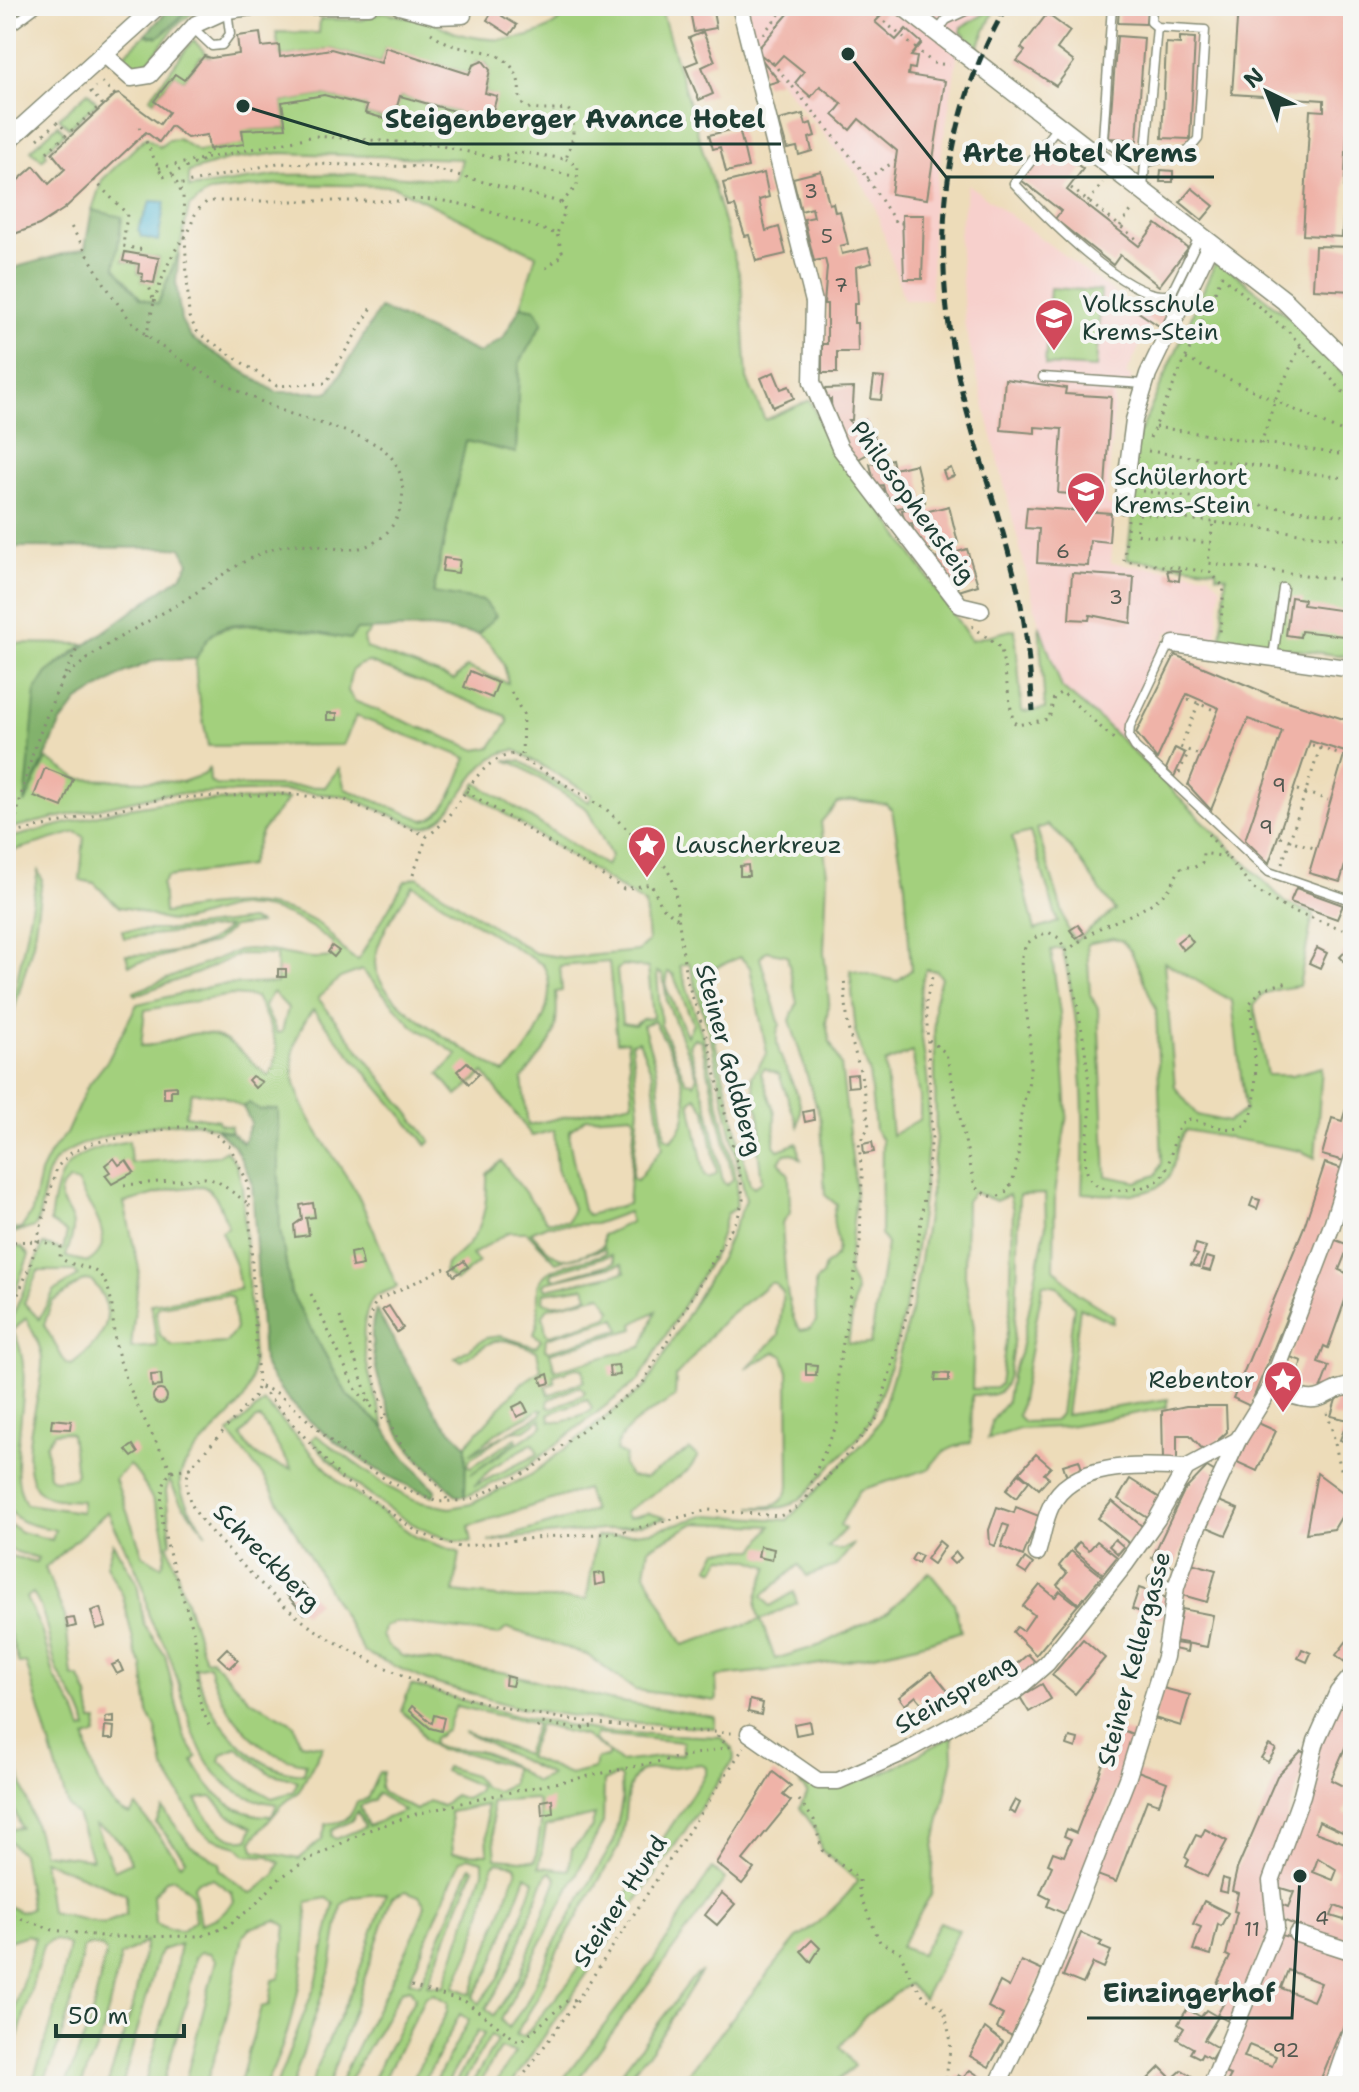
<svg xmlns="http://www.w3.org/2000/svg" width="1359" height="2092" viewBox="0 0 1359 2092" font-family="'Shantell Sans',sans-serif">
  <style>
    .built { fill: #f7d0cc }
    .green { fill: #a3d07d; stroke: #618658; stroke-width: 2; fill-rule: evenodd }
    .forest { fill: #82b26c; stroke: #507850; stroke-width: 2 }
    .water { fill: #56b9d4; stroke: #3a7b84; stroke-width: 2 }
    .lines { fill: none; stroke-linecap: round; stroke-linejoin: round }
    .stream { stroke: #56b9d4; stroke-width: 5 }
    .building { fill: #efb3a8; fill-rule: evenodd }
    .service-casing { stroke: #868c76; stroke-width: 11 }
    .minor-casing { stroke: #868c76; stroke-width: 19 }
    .tertiary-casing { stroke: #868c76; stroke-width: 21 }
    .path { stroke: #868c76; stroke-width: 3; stroke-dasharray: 2 6; stroke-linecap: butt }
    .service { stroke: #fff; stroke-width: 8 }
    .minor { stroke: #fff; stroke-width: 16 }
    .tertiary { stroke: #fff; stroke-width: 18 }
    .rail { stroke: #1f3d34; stroke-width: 5; stroke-dasharray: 12 6; stroke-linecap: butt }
    .labels { text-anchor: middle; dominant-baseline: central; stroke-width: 8; stroke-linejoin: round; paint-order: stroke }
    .number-label { font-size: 20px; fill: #535a51 }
    .poi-label { font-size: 24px; fill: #1f3d34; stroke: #f6f6f2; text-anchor: start }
    .street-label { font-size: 24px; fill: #1f3d34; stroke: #f6f6f2 }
    .leader { fill: none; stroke: #1f3d34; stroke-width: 3 }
    .callout-dot { fill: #1f3d34; stroke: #f6f6f2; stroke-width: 3 }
    .callout-label { font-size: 26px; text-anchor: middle; font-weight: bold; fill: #1f3d34; stroke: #f6f6f2; stroke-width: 8; stroke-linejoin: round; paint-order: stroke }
  </style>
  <rect width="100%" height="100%" fill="#f6f6f2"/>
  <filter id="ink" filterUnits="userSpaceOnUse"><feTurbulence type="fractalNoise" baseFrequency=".0125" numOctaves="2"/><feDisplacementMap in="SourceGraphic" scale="16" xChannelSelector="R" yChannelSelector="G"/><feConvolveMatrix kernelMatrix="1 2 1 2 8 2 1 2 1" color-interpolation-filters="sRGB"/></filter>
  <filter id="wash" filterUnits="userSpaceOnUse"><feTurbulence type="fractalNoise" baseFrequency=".006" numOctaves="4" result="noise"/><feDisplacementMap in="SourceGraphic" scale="32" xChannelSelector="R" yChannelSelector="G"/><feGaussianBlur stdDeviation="1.8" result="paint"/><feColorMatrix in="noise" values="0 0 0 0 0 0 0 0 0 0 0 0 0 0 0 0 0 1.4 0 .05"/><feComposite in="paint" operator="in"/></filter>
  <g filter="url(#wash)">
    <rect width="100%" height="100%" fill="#eddcb9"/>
    <g class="built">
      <polygon points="747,6 997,6 962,27 933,207 931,300 904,300 874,204 857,174 758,55"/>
      <polygon points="968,184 1152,321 1126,375 1131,376 1130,390 1115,389 1107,505 1115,506 1111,563 1209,574 1221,587 1216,638 1168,632 1119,739 1074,696 1062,688 1039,624 965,328 959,236"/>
    </g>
    <g class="green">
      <polygon points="194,6 201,6 175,27 146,65 128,66 123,56 146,34 150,37 164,33"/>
      <path d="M571 6H660L741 280 747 379 765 420 810 400 833 452 874 499 971 640 1015 629 1022 712 1045 709 1039 624 1062 688 1104 723 1286 903 1313 914 1299 986C1283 989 1261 989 1254 1006L1267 1075H1292L1322 1067 1315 1158 1301 1151 1186 1130C1176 1141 1177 1158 1171 1172 1159 1202 1107 1194 1082 1193 1086 1110 1082 1029 1062 948L1051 950 1060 1013 1067 1115 1055 1194 1054 1268 1077 1293 1114 1316 1113 1323 1080 1307 1066 1415 1168 1399 1166 1408 1062 1427 1019 1429 988 1439 992 1421 1007 1401 1011 1375 1020 1354 1046 1225 1045 1194 1019 1195C1018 1229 1019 1367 1002 1389 997 1397 981 1395 972 1395L971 1443C951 1446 940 1452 929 1469L860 1490 840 1525 845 1529 828 1547 841 1550 854 1544 836 1566 807 1576 799 1565 762 1596 770 1606 794 1592 797 1603 761 1620 775 1659 821 1645 888 1612 929 1572 954 1603 961 1631C882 1660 799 1667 716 1677L717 1701 635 1690 587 1655 507 1628 499 1635 395 1622 384 1627 382 1636 388 1646 402 1656 507 1673 609 1700 715 1717V1728L600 1720 519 1708 427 1681 364 1652 266 1480 229 1433 264 1402 339 1482 416 1537 460 1553 454 1592 515 1599H587L596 1537 652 1531 708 1515 787 1520 871 1435 880 1419 897 1362 913 1303 930 1198 936 1137 934 1004 941 977 937 971 926 969C911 1006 926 1049 928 1088 932 1178 908 1333 872 1416 864 1435 845 1452 830 1467 801 1499 797 1513 751 1507 771 1507 782 1508 789 1487L788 1372 783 1356 775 1352 746 1369 779 1335 783 1292 775 1283H769C755 1297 738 1306 725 1319 707 1337 694 1358 676 1376L675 1397C656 1410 618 1427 616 1451L625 1455 623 1465 630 1477 645 1478 689 1450 698 1456 689 1470 625 1512 628 1518 649 1513 666 1518C609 1535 547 1531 489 1542L593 1511 586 1489 469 1526 472 1542C419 1543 345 1479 311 1440L316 1435 388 1487 415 1501 450 1508 471 1504 531 1475 646 1386 722 1255 746 1200 711 1041 689 963 680 966 705 1044 737 1181 736 1208 727 1214 716 1251 639 1380 527 1467 469 1495 465 1496 466 1445 521 1384 541 1370 537 1351C495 1333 497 1338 462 1361L455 1358 486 1338 501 1336 536 1347 541 1340 534 1334C541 1317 537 1308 538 1290 539 1262 587 1263 606 1253L604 1249 556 1262 527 1232H509L472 1255 479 1262 456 1281 444 1272 446 1264C480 1241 488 1214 487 1174L501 1161 547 1221H568L573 1208 557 1169 554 1130 532 1136 484 1073 457 1096 439 1074 458 1055 412 1025 362 970 340 978 318 998 431 1141 427 1145 313 1010C258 1077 327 1137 358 1196 373 1225 384 1257 397 1287L375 1296C349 1330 374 1390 385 1428L348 1396 291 1293 260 1111 249 1103 243 1107 223 1096 192 1092 185 1115 218 1120 219 1124 231 1126V1132C221 1130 211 1126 201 1124 170 1118 75 1137 54 1162 39 1182 46 1207 35 1227L6 1235V1230L21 1229 32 1212 40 1173 50 1153 66 1134 87 1087 108 1060 137 1004 218 985 277 983 276 955 240 954 198 973 135 995 134 992 239 950C271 946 299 962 331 957L333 943C305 920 269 902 231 908 213 911 197 920 178 921 156 922 142 908 119 907L94 883 80 880 84 837 76 832 6 853V839L122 809 165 802 288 799 261 832 249 866 167 877 162 884 164 913C218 905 267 894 317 923 334 933 340 953 358 960L405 881 417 877 535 953 566 958 638 951 648 942 645 904 471 792 477 783 606 866 611 856 587 809 518 765 505 760 520 761 589 802 592 795 515 750C467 754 460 825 420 827L346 796 287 791 163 794 6 829V643L84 644 47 672 25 801 47 759 79 779 182 782 205 774 209 768 210 781 215 785 325 787 339 768 345 789 424 820C449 816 458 778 467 758L356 716 343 745 208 746C204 720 194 687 196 660 201 601 314 634 350 639L357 630 372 629 364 638 366 648 454 680 467 667 508 683C505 661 496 647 478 634L495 616 484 601 433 594 466 441 516 453 519 364 543 322 535 309 521 306 536 255 393 186 281 184 209 192 189 207 179 252 157 305 140 298 115 267 122 218 92 210 102 180 146 137 160 147 168 140 178 139 198 151 243 144 242 130 286 128 282 102 324 95 367 106 365 113 392 121 400 96 489 121 496 97 485 93 490 70 486 63 477 62 469 74 385 48 381 63 331 49 280 57 276 32 319 33 320 19 362 20 383 12 410 18 420 15C432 21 446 30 459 34 498 44 549 43 571 6ZM280 153 462 159 457 180 351 174 281 175 189 188V172L227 160ZM125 253 159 258 154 282 142 281 143 274 138 273 139 264 123 261ZM369 662 506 716 508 722 491 747 477 750 354 701 348 691C350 674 350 665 369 662ZM853 800 886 804 892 810 905 885 911 970 897 981 850 970 856 1034 869 1072 875 1130 882 1140 881 1235 887 1244 870 1344 848 1343 856 1290 848 1272 856 1192 841 1065 830 1042 826 1023 829 1002 824 952 827 874 821 822 837 803ZM1048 825C1077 849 1091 881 1115 910L1075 941 1068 930 1037 829ZM1030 832 1058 922 1035 930 1012 837ZM413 885 543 965C562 998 531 1053 504 1073 473 1053 375 1004 375 963 376 937 399 906 413 885ZM1113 938 1122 941 1131 951 1156 1009 1162 1163 1156 1175 1137 1182 1106 1176 1098 1009 1090 994 1087 944ZM766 951 787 955 797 1003 790 1020 821 1121 825 1195 837 1205C824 1228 853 1250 825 1265L822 1276 815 1282 816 1321 811 1328 801 1330C784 1316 784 1247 782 1223L790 1213 789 1175 779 1161 785 1154 793 1153 801 1159 797 1143 778 1150 774 1145 775 1113 761 1073 764 1068 779 1074 798 1126C799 1120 801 1112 800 1106 798 1083 767 1048 780 1025L760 958ZM740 957 750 967 767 1053 752 1076 762 1134 758 1149 762 1181 754 1187 750 1184 702 989 712 969ZM609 962 617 1042 627 1041 633 1102 528 1125 522 1079C550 1042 560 1041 556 992L562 991 560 966ZM1164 962 1232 1001 1245 1110 1228 1122 1197 1115 1175 1087ZM622 965 648 968 653 1018 642 1019 635 1025 622 1023 617 970ZM657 972 663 975 667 1002 697 1076 694 1084 686 1081 661 1025ZM668 972 673 974 693 1023 687 1036 666 987ZM273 992 288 1008 282 1032 277 1033 264 1006ZM231 995 256 997C267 1021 288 1052 268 1076 246 1058 225 1028 192 1034 174 1038 160 1046 141 1046L145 1010ZM654 1021C671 1051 706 1110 671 1140L665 1137 656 1068 643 1025ZM694 1038 701 1041 733 1179 727 1185 723 1182 709 1112 689 1045ZM639 1041 652 1073 663 1147 637 1180 632 1178 639 1109 631 1043ZM912 1052 920 1097V1119L892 1135 885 1063ZM696 1097 706 1111 717 1173 709 1178 705 1175 690 1102ZM632 1115 635 1118 628 1204 588 1215 583 1210 569 1139 570 1130 587 1118ZM973 1192 996 1201 1009 1195 1013 1210 1010 1311 1000 1384 996 1388 972 1389 974 1327 965 1276 966 1201ZM628 1212 631 1222 603 1235V1246C564 1265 558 1264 531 1232L547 1225 595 1224ZM612 1255 615 1262 607 1265 556 1279 551 1276 553 1272ZM622 1264 625 1272 546 1289 544 1285 546 1282ZM1043 1284 1057 1286 1074 1306 1060 1414 1054 1421 1024 1422 1018 1416ZM585 1287 588 1296C574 1300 556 1309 543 1301L544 1293ZM601 1295 611 1310 608 1317 550 1335 546 1333 543 1315 548 1308ZM656 1311 642 1347 555 1370 550 1353 634 1329 633 1324ZM616 1318 620 1330 548 1351 545 1349 546 1338ZM576 1368 583 1369 584 1381 549 1395 546 1386 555 1383 554 1375ZM580 1386 585 1391 583 1395 552 1408 548 1407V1400ZM587 1399 592 1408 589 1412 563 1422 550 1421 549 1414ZM539 1410H543L541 1415 470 1454 499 1431ZM256 1419H261L292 1469C268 1463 253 1457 241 1436ZM541 1419 543 1426 471 1474 517 1441 516 1438 471 1467 468 1466 470 1459 511 1431 525 1430ZM533 1443 538 1454 474 1486 493 1467ZM695 1523 771 1526 755 1550H718L709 1567 715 1570 722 1558 748 1559 769 1567C761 1585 751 1602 760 1620L683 1645 645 1573 649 1548Z"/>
      <polygon points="995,8 978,47 961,32 962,27"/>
      <polygon points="193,40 211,58 201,57 184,80 174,74 154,101 150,98"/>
      <polygon points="88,92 97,103 69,128 59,118"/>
      <polygon points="58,125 65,133 45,151 47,155 42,160 31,150"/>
      <polygon points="1217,259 1297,324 1353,385 1353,657 1221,640 1226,576 1216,575 1216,569 1127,559 1134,502 1128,501 1137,439"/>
      <polygon points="1050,288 1101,291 1096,368 1045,365"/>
      <polygon points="38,871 42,879 33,943 6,1039"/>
      <path d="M250 920 260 924 233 927 214 943 129 965 126 955C160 955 204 953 228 927L124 938 122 930H171Z"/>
      <path d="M129 1141 131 1163 216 1156 226 1150 236 1164 242 1186 253 1360C252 1373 252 1385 245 1397 232 1421 175 1458 180 1485 183 1503 197 1520 207 1534L181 1503 169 1480 166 1491 171 1542 168 1545 205 1660 211 1659 249 1699 294 1724 300 1743 323 1746 299 1791 282 1805 252 1841 254 1850 299 1859 322 1839 326 1824C344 1823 351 1819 357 1801L367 1799 379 1772H383L380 1788 383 1793 416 1810 429 1801 442 1806 454 1795 465 1799 477 1792 479 1786 444 1771 446 1767 474 1775 483 1787 497 1791 512 1784 513 1767 466 1753 439 1750 424 1739 416 1724 401 1711 411 1685 516 1716 605 1732 720 1737 733 1749 734 1759 510 2086H494L515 2052 500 2048 478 2086H470L497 2041 491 2035 461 2086H453L484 2034 478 2031 445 2086H433L469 2020 460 2014 422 2086H409L447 2012 448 2002 433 1994 425 1997 381 2086H369L415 1997 410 1989 401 1991 346 2086H339C364 2024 404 1969 425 1905L419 1896 406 1891 392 1897 328 2086H311L317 2065 355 1983 386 1893 353 1897 341 1905 331 1967 292 2086H276L316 1983 334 1903 327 1898 307 1902C308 1965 293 2030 265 2086H239L261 2007 269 2005 273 1980 280 1978 286 1926 277 1920 250 1928 243 1937 225 2024 205 2086H184L216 1960 210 1953 200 1952 195 1958 188 1997 162 2086H144L174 1981 180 1944 162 1950 157 1959 122 2086H107L134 2002 146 1942 121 1956 103 2032 81 2086H65L90 2023 106 1952 101 1947 89 1945 83 1949C75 1998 62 2041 42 2086H31L53 2019 69 1946C59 1939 53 1938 43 1946L6 2081V2039L35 1938 27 1935 6 1942V1905L21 1912 31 1908 22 1854 6 1838V1830L21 1828 6 1786V1730L43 1853 92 1859 77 1815 68 1807 26 1663 19 1664 6 1621V1555L36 1562 38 1558 6 1549V1529L12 1526 21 1532 52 1540 55 1530C33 1524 16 1526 6 1503V1402L13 1354 6 1353V1332L43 1244 63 1250 67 1233 50 1222C58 1161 69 1153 129 1141ZM69 1181C82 1181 79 1190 85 1198 98 1217 115 1246 88 1262L66 1257C68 1248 74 1236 73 1226 72 1207 47 1198 69 1181ZM202 1186C218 1192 222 1212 228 1227L221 1231 236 1267 240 1289 151 1304 157 1346 131 1348 139 1268 124 1203 174 1189ZM38 1271H74L78 1276 54 1291 39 1319 24 1303ZM84 1280 92 1281C123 1316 101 1341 72 1365L66 1364 44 1325 52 1302ZM227 1295 232 1298 236 1329 226 1343 172 1346 160 1335 156 1311 160 1306ZM26 1318C32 1331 41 1344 42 1358 45 1393 11 1463 40 1492 49 1501 70 1500 82 1501L81 1512 26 1504C0 1460 42 1381 13 1331ZM65 1432 71 1434 76 1474 73 1478 55 1480 49 1476 46 1445 54 1433ZM129 1465C148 1481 177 1544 161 1566L143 1555 115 1479ZM108 1511C117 1536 133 1558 142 1583 147 1595 145 1608 150 1619 155 1631 164 1640 168 1652 193 1716 192 1794 277 1804L272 1816C233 1816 211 1794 193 1761L197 1757 184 1736 165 1655 144 1625 137 1583 113 1543 106 1565 123 1596 136 1654 143 1666 148 1713 156 1728 164 1768 200 1829 212 1838 237 1846 246 1855 269 1856 280 1863 275 1875 254 1892 249 1893 220 1870V1863L190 1845 163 1809 156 1823 186 1859 181 1864 136 1806 130 1815C101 1804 90 1765 86 1738L96 1735 98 1721H92L88 1696 80 1678 72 1676 65 1617 45 1568ZM33 1593C49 1619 47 1639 56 1666 64 1689 83 1703 87 1729L82 1730 75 1710 55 1678 41 1629 26 1598ZM209 1665C220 1709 258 1758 306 1763L304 1774C250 1772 207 1716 195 1668ZM456 1706 536 1724 525 1754 464 1732 551 1775 535 1782C517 1769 500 1756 478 1751 461 1748 449 1752 433 1744L434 1738 447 1729ZM539 1725 585 1736 609 1753 607 1757 596 1759 594 1769 570 1775 527 1757ZM595 1734 683 1742V1754L620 1762 594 1740ZM237 1748 270 1773 298 1781 293 1792 272 1798 239 1779 220 1761 222 1754ZM702 1764 706 1767V1773L569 1982 524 2036 515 2035 537 1999 557 1952 619 1846C629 1821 620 1782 643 1770ZM618 1776 621 1779 622 1801 614 1841 554 1944 526 2004 508 2028 501 2020 603 1823 604 1781ZM377 1793 404 1811 368 1826 360 1806 374 1800ZM212 1797 227 1814 253 1827 249 1838C224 1846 206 1817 196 1799ZM534 1799 538 1802 541 1824 535 1861 496 1858 491 1802ZM486 1805 488 1854 453 1853 450 1812ZM358 1811 365 1827 336 1839 331 1836 332 1830 351 1821ZM595 1815 591 1829 572 1849 569 1870 539 1867 546 1826ZM95 1825C115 1831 123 1844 131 1862L114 1870ZM468 1857 483 1861V1871L444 1986 427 1985 474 1869 470 1867 420 1984 409 1981 460 1861ZM43 1860 126 1894V1915L103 1924 50 1912ZM498 1862 515 1865 517 1869 471 1994 454 1987 473 1945 493 1866ZM551 1872 557 1879 519 1977 494 2016 486 2008C516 1966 526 1921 547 1874ZM526 1876 534 1881 500 1976 479 2004 473 1997 490 1970ZM174 1878 192 1894 195 1920 183 1930 169 1929 155 1923 153 1895 166 1880ZM213 1879 232 1893 234 1902 217 1918 200 1924 194 1886 198 1881Z"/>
      <polygon points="6,1247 21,1247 29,1255 6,1315"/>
      <path d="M952 1736 953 1759 934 1847 932 1893 900 1947 921 1954 940 1922 959 1930 923 1999 909 1984 864 2017 840 2047 855 2066 831 2086H677L797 1938C808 1934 855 1890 857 1880L821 1850 816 1830 800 1808 807 1792 800 1784C860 1794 901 1763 952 1736Z"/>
      <polygon points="712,1868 725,1879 573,2086 558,2086 651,1964"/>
      <polygon points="702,1971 649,2053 619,2086 611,2086 691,1980"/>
    </g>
    <g class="forest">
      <polygon points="172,6 193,6 158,37 146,34"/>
      <path d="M92 210 122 217 115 267 140 298 158 304 179 252 176 282 181 320 191 338 276 392H330L380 308 479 353 503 338 521 306 535 309 543 322 519 364 516 453 466 441 433 593 484 601 496 616 478 634 429 628 357 630 350 639C319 635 245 614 219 629 207 636 202 647 196 659L156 660 126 672 78 701 60 724 25 804 36 690 47 673 181 576 189 563 181 548 6 547V270L85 248Z"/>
      <path d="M249 1103 260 1110 278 1109 280 1230 291 1293 348 1396 385 1428 398 1450 436 1491 433 1496C375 1475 290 1419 263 1362L252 1181 234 1145 217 1130 231 1132 243 1143 251 1123 243 1107Z"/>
      <path d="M376 1310 439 1418 466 1445 465 1496H457C440 1477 419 1463 405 1442 385 1414 363 1342 376 1310Z"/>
    </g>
    <polygon class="water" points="151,201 165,202 158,241 142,237 138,230"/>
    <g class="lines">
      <g class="stream">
        <polyline points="21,9 22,6"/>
        <polyline points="6,41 13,35"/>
      </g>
    </g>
    <g id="blocks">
      <g class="building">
        <polygon points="496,6 526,6 521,14 509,6 502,16 517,25 510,35 487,20"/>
        <polygon points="689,6 712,6 716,28 694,32"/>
        <polygon points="795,6 878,6 885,12 875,22 896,40 906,29 922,43 911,56 917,57 915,69 909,68 908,75 945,81 927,199 891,194 897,151 859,119 850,130 833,115 842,104 820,86 811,97 795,83 804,72 783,55 774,65 756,51"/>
        <polygon points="1119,6 1147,6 1146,24 1118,23"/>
        <polygon points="1238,6 1353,6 1342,237 1303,235 1310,110 1324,111 1324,100 1232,94"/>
        <polygon points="1047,14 1070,31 1057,49 1074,62 1056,86 1017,61 1025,51 1021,48"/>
        <polygon points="703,32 715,61 702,67 713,94 699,100 685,66 698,61 689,38"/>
        <polygon points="260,33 262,47 279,45 280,57 331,49 381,63 385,47 469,74 473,65 483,61 490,70 485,93 497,96 490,121 400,96 393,121 365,113 367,106 324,95 282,102 286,128 242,130 244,144 209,149 207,135 187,138 171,126 159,142 146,132 64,209 39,225 6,237 6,191 34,166 49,184 65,169 52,153 115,95 119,94 160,124 169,112 154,101 175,74 184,80 204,56 211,58 239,54 237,36"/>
        <polygon points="1117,36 1144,38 1137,140 1109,138"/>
        <polygon points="1180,37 1195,38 1190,139 1162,138 1166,43 1180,44"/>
        <polygon points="758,55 779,81 765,85"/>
        <polygon points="803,114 806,125 811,123 815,136 809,138 812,151 799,155 797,147 787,149 779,120"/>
        <polygon points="739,128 748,167 726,172 720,147 713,149 709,135"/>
        <polygon points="1050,143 1083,169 1067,190 1139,246 1156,224 1188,248 1159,286 1120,255 1113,265 1055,219 1061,211 1021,180"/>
        <polygon points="1161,170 1173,171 1173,182 1160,182"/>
        <polygon points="821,171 829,204 833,203 835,212 840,211 848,244 840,246 842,254 868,248 872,263 856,267 858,304 854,304 854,323 857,323 858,352 837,352 837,373 822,373 822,344 827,344 827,304 824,304 827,267 825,259 814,261 804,219 814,217 812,208 801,211 793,178"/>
        <polygon points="764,173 769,197 759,200 766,231 779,227 786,254 756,261 749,235 745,236 735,206 729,207 723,183"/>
        <polygon points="1192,188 1214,206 1202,220 1180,202"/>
        <polygon points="902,215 924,215 922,279 904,279"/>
        <polygon points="1315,246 1353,247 1353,291 1313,289"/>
        <polygon points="125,252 159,258 154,283 142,281 143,274 138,273 139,264 123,261"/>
        <polygon points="1143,296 1171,316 1162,328 1134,309"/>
        <polygon points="774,372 781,389 789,386 794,398 773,407 761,378"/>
        <polygon points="874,377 884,378 881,400 871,399"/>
        <polygon points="1005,379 1066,388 1065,394 1111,397 1105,487 1084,486 1084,495 1058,493 1062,429 1035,427 1035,433 1001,430"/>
        <polygon points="854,388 852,420 849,420 853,427 865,420 880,447 855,461 832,421 831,399 825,400 825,389"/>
        <polygon points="892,459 894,469 916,464 925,502 889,510 883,485 875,486 870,464"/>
        <polygon points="951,468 954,476 946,479 943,471"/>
        <polygon points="949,506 958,543 918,552 912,523 905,524 902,510 915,507 917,514"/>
        <polygon points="1027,507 1111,513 1109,542 1090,540 1088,566 1037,563 1039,529 1025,528"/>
        <polygon points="967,549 978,585 952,593 934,559"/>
        <polygon points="444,558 460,560 458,573 442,571"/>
        <polygon points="1167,570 1180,571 1179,581 1169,579"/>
        <polygon points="1072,573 1134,577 1131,623 1090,615 1089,620 1069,619"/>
        <polygon points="1291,597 1304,599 1303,605 1346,611 1343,636 1301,631 1300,637 1286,635"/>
        <polygon points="1175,655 1275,697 1353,722 1353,839 1340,882 1309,873 1345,752 1310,741 1269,863 1245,840 1282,731 1248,719 1211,810 1188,785 1219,708 1187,694 1157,759 1136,733"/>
        <polygon points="470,671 498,683 492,698 464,687"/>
        <rect x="327" y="713" width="10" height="7"/>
        <polygon points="1175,748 1185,753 1174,777 1166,769"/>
        <polygon points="45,768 73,779 62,807 34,796"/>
        <polygon points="748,865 749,876 740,876 740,866"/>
        <polygon points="1296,888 1343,905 1337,919 1290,902"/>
        <polygon points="1078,925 1084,933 1076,938 1070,930"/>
        <polygon points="1187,934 1193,942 1183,950 1177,942"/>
        <polygon points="1353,943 1353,970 1340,957"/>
        <polygon points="332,946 339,951 334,957 328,952"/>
        <polygon points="1317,948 1327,953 1320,968 1309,963"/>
        <rect x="278" y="969" width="8" height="8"/>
        <polygon points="467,1062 479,1074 469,1084 457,1071"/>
        <polygon points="857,1074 858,1086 848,1087 847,1075"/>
        <polygon points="252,1076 262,1082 255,1088 248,1080"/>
        <polygon points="176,1086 176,1090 171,1090 171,1098 164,1098 164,1087"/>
        <polygon points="1353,1086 1353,1130 1344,1161 1322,1155 1332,1118 1342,1121"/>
        <polygon points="813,1110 814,1120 805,1122 803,1112"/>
        <polygon points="872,1142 874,1152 864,1154 863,1144"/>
        <polygon points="114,1158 119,1165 126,1160 134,1172 112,1184 105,1175 110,1172 105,1165"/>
        <polygon points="1325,1163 1343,1169 1331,1210 1250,1406 1233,1398 1304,1227"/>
        <polygon points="1253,1198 1260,1200 1257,1209 1250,1206"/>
        <polygon points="313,1203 315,1217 306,1218 309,1235 295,1237 294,1225 302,1219 300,1205"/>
        <polygon points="1333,1239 1349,1245 1339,1270 1346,1273 1353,1256 1353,1294 1347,1295 1328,1348 1324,1346 1318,1362 1329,1366 1318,1395 1293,1385 1302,1361 1290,1357"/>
        <polygon points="1196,1244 1206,1247 1199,1267 1191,1265 1198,1255 1193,1253"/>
        <polygon points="360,1251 363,1265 352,1267 350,1253"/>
        <polygon points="1206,1257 1214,1259 1210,1271 1202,1269"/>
        <polygon points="464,1261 468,1267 454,1276 450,1270"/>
        <polygon points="389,1306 403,1328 397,1332 382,1310"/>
        <polygon points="806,1364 817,1365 816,1375 806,1375"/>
        <polygon points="618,1365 620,1375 610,1376 609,1366"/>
        <polygon points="936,1373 949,1374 949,1381 935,1381"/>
        <polygon points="161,1374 162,1386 152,1387 151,1375"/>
        <polygon points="548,1374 550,1383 543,1385 540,1377"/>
        <circle cx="160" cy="1397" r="7"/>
        <polygon points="1338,1393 1353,1398 1353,1421 1331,1416"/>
        <polygon points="523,1402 528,1412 517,1417 513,1407"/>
        <polygon points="1186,1406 1226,1406 1227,1432 1205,1452 1190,1435 1177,1435 1177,1459 1163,1460 1162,1411"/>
        <polygon points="52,1419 71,1421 70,1429 51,1428"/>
        <polygon points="1256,1422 1276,1431 1257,1471 1237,1462"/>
        <polygon points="1345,1427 1353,1430 1348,1443 1340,1440"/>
        <polygon points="133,1445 138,1453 132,1457 126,1450"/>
        <polygon points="1036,1454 1051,1467 1044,1474 1049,1478 1039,1489 1020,1472"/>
        <polygon points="1079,1460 1083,1472 1067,1477 1063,1465"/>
        <polygon points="1207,1467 1217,1473 1174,1567 1152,1558 1184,1491"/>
        <polygon points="1019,1473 1029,1481 1016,1498 1006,1490"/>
        <polygon points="1317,1473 1352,1499 1334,1529 1306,1533"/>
        <polygon points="1130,1479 1160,1498 1148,1518 1118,1499"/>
        <polygon points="1112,1501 1143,1527 1130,1544 1098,1518"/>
        <polygon points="1219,1501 1238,1509 1226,1535 1207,1527"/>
        <polygon points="997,1507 1014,1513 1016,1507 1039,1516 1023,1556 1001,1547 1009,1526 1003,1524 995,1546 990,1544 989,1530"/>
        <polygon points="1115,1539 1124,1547 1118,1554 1109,1546"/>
        <polygon points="939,1541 945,1546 933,1564 926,1559"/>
        <polygon points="1097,1541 1117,1557 1103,1574 1073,1549 1079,1542 1089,1550"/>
        <polygon points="760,1546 774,1549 772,1560 758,1557"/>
        <polygon points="1071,1551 1102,1576 1079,1604 1057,1585 1067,1573 1059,1566"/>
        <polygon points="956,1552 961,1558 954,1564 949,1559"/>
        <polygon points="915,1553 922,1556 918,1563 911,1560"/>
        <polygon points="1025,1558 1033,1564 1026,1574 1018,1569"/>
        <polygon points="1191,1563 1216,1570 1207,1602 1182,1595"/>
        <polygon points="604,1573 605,1583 595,1585 594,1574"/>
        <polygon points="300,1583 317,1602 304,1614 287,1595"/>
        <polygon points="1040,1585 1055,1597 1060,1591 1078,1605 1036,1655 1013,1632 1017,1627 1023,1631 1034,1615 1023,1606"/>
        <polygon points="1139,1588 1170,1599 1163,1619 1132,1609"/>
        <polygon points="100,1608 106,1626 96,1629 91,1611"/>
        <polygon points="1182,1609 1213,1615 1207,1647 1175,1641"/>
        <polygon points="74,1618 76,1626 68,1628 66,1619"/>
        <polygon points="1353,1633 1353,1658 1350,1656 1345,1662 1336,1655"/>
        <polygon points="1083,1639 1105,1658 1075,1694 1052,1675"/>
        <polygon points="1175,1643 1188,1645 1187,1652 1174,1649"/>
        <polygon points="227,1648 238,1660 230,1668 218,1657"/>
        <polygon points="1302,1649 1311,1653 1307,1662 1298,1658"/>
        <polygon points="1028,1654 1038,1665 1021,1681 1010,1670"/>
        <polygon points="119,1662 123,1671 117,1674 112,1665"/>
        <polygon points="932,1671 952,1696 919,1723 911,1713 922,1703 916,1696 905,1705 899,1697"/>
        <polygon points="506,1676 514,1678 512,1686 505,1685"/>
        <path d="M1353 1677V1746L1347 1743 1331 1780 1353 1791V1800L1350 1798 1344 1813 1353 1818V1837L1319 1821 1315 1832 1353 1846V1947L1285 1921 1278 1913 1276 1902 1288 1907 1294 1892 1274 1886 1319 1743ZM1318 1858 1337 1870 1333 1880 1313 1872ZM1335 1906 1348 1911 1344 1920 1331 1916Z"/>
        <polygon points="1042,1684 1051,1699 1029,1712 1020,1697"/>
        <polygon points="1163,1688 1190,1695 1181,1726 1154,1718"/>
        <polygon points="750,1700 763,1703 761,1715 748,1712"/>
        <polygon points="412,1706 432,1723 434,1715 444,1718 441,1731 430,1728 409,1710"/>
        <polygon points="114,1716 114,1723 105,1723 106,1717"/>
        <polygon points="809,1721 811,1732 796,1735 794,1724"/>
        <polygon points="105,1726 114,1727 113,1739 104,1739"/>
        <polygon points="1117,1728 1138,1736 1067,1915 1047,1906 1050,1899 1040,1894 1052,1866 1048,1864 1053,1852 1064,1856 1071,1839 1064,1836 1067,1829 1076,1833"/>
        <polygon points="1070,1737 1078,1739 1076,1748 1067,1745"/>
        <polygon points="1269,1745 1276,1749 1268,1762 1261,1758"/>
        <polygon points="1301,1751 1310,1755 1289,1809 1272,1925 1230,2022 1217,2015 1231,1990 1217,1983 1230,1957 1226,1955 1237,1912 1234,1911 1238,1893 1232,1891 1237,1869 1277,1776"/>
        <polygon points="1135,1770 1167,1782 1159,1804 1147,1800 1116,1882 1097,1875"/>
        <polygon points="773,1772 791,1786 783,1795 791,1801 743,1860 754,1869 742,1884 716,1863"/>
        <polygon points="552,1799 553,1813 542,1815 541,1801"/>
        <polygon points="1015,1800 1020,1803 1015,1814 1009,1811"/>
        <polygon points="1205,1829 1227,1841 1207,1877 1186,1866 1189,1860 1185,1857 1196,1835 1201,1837"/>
        <polygon points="1222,1878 1229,1880 1227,1893 1219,1891"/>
        <polygon points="722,1893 735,1904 717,1925 705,1915"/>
        <polygon points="1204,1901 1228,1913 1221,1926 1218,1924 1211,1955 1193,1950 1201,1927 1193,1924"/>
        <polygon points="1081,1933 1102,1942 1099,1946 1111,1951 1104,1968 1093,1963 1083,1984 1063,1976"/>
        <path d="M1278 1934 1353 1956V2003L1343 2033 1340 2032 1318 2086H1225L1231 2075 1224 2073ZM1288 1970 1321 1983 1313 2001 1281 1988ZM1249 2045 1276 2056 1272 2066 1244 2057Z"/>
        <polygon points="812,1940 820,1948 811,1962 801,1951"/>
        <polygon points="1021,1961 1043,1971 1012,2036 997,2028 1003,2015 988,2007 1000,1982 1009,1987"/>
        <polygon points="1187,2009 1201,2017 1206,2010 1218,2017 1204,2040 1218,2048 1211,2059 1202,2054 1200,2058 1190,2053 1193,2048 1177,2039 1184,2028 1178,2024"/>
        <polygon points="985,2028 1003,2042 989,2067 970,2056"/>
        <polygon points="1352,2056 1353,2086 1343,2086"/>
        <polygon points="1160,2067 1172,2079 1182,2070 1201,2082 1200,2086 1141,2086"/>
        <polygon points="970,2070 988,2082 985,2086 950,2086 958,2075 963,2078"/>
      </g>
    </g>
  </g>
  <g filter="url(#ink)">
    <use href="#blocks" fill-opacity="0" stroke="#868c76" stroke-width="2"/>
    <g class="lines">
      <defs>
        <g id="service">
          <polyline points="1112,6 1103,139 1117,149 1146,151"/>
          <polyline points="1152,6 1151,22 1157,27"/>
          <polyline points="193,28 212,46 222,45 230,34 227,10"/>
          <polyline points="6,30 38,6"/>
          <polyline points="937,32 946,20 976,6"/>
          <path d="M1058 126 1014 183C1041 212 1131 306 1171 294L1200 235"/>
          <path d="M1143 189C1144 176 1145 163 1146 151L1157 27 1205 30 1198 139 1188 151 1145 163"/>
          <polyline points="1043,377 1144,384"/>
          <polyline points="1174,644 1166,650 1130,726 1129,737 1135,747 1269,872 1353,901"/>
          <polyline points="1273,657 1283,588"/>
          <polyline points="1152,1579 1176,1587"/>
        </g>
        <g id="minor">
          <polyline points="310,6 369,6"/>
          <polyline points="399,6 437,16 463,15"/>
          <polyline points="740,6 814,302 812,382 840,448 960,605 981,610"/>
          <polyline points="106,56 131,78 150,75 196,24 227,10 260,6"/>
          <polyline points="1123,505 1134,420 1148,374 1211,243"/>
          <polyline points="1174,644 1353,669"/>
          <path d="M1270 1388C1284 1392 1308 1404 1322 1397 1334 1391 1339 1387 1353 1386"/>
          <path d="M1037 1553C1042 1538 1044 1520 1051 1506 1072 1460 1144 1466 1186 1468"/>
          <polyline points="749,1733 818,1781 838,1781 900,1754 1014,1692 1047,1663 1126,1563 1157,1519 1186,1468 1238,1440"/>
          <polyline points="1297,1934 1353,1952"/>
          <polyline points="997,2086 1046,1984 1128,1776 1165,1657 1176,1587 1194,1535 1238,1440 1270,1388 1332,1225 1353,1157"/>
          <polyline points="1211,2086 1276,1927 1271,1881 1302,1795 1316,1741 1338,1692 1353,1674"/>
          <polyline points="1333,2086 1353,2028"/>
        </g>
        <g id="tertiary">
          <polyline points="903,6 1285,301 1353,368"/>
          <polyline points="6,142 157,6"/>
        </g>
      </defs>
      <use href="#service" class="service-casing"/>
      <use href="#minor" class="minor-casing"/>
      <use href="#tertiary" class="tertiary-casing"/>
      <g class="path">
        <polyline points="866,6 933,63 949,65"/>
        <polyline points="479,12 488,6"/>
        <path d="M431 33C437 37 445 42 452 45 469 51 492 49 506 61 538 89 491 116 567 109L573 114V137L566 159 520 152 497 157"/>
        <polyline points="763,34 786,6"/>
        <polyline points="772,62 862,170 896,223 902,223"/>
        <polyline points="102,82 115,95"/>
        <polyline points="139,127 163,177 204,160 205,153 218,148"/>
        <polyline points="38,139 58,122 67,132"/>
        <polyline points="47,152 102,104 91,92 96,87"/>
        <polyline points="6,167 9,176"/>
        <polyline points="159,168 315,136 438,145 577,177"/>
        <polyline points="14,172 17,157"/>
        <polyline points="173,175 183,196 189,317 198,333 277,386 326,383 374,304"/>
        <polyline points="867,178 896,161"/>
        <polyline points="94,180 127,214 123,246 144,250"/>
        <polyline points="1071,188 1139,241"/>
        <polyline points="1088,202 1103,183"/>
        <polyline points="561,203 577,186 578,166 566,159"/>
        <polyline points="1120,226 1134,207"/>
        <polyline points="546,268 563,255 557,234"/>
        <path d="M154 302C162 279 169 256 184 238 196 225 187 216 208 201H399C454 193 504 218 557 234L565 210 561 203 552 200 427 167 278 163 178 185"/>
        <polyline points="146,337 154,302 148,283"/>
        <polyline points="1186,359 1353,437"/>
        <polyline points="1155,427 1353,456"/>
        <polyline points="1150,438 1222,276 1289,332 1353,403"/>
        <polyline points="1261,444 1275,400 1301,345"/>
        <polyline points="1148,451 1353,479"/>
        <polyline points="1142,491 1353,517"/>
        <polyline points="1139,512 1136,534 1210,543"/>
        <polyline points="1139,514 1213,522"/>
        <polyline points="1128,519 1124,561 1210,572 1224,587 1220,633"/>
        <polyline points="1353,540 1213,522 1208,563 1353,581"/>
        <polyline points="1350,623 1353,616"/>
        <polyline points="972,626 1001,648 1013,721 1017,725 1049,719 1054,697 1062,692 1116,741"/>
        <path d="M62 680C99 646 130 632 173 607 208 587 243 555 284 546 316 538 348 561 378 540 409 519 412 468 380 447 355 431 311 422 283 411 239 393 157 353 128 317 105 289 89 255 70 225"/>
        <polyline points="511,692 523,714 522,757"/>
        <polyline points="1188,699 1214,710"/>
        <polyline points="1312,745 1338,754"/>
        <polyline points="1197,754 1180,747 1199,703"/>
        <polyline points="1179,773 1189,751"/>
        <polyline points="1297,790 1328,800"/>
        <polyline points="466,791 624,889 651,884 662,907 678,919"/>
        <path d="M13 833C28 758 45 713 79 645"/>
        <polyline points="1208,834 1254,889 1285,908 1353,933"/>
        <path d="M6 835 165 798 287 794 345 800 427 836C461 815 470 761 514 754L606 809 666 867 674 883 686 978 708 1042 741 1180 743 1200 738 1217 643 1383 529 1471 470 1500 437 1502 390 1482 343 1452 279 1394 258 1385"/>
        <polyline points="1280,837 1314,848"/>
        <polyline points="1282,864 1320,748"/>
        <polyline points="413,875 427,836"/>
        <path d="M1066 951C1078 943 1091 932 1104 926 1127 916 1147 910 1166 892 1174 885 1175 874 1183 866L1193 868 1202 863 1203 853 1226 857"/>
        <path d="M929 1040 946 1053 975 1187C1019 1223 1019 1146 1020 1123 1021 1108 1027 1094 1029 1080 1033 1049 1027 1017 1023 987 1022 975 1019 961 1024 950 1028 939 1038 936 1048 932L1059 938 1066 951C1077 1004 1090 1059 1090 1114 1090 1132 1079 1164 1091 1180 1098 1190 1114 1191 1125 1190 1178 1185 1163 1164 1180 1125L1190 1119C1204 1122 1232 1135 1245 1125 1264 1110 1252 1026 1250 1003L1262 989 1288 982"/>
        <polyline points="124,1185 205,1178 217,1181 249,1204"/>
        <path d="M6 1242 38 1241 61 1246 60 1257C72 1269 93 1263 103 1279 116 1298 111 1325 116 1346 127 1391 150 1431 172 1471"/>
        <path d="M445 1268 378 1300C353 1327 383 1419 402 1446 417 1467 438 1480 449 1503"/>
        <polyline points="311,1294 356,1390 387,1423"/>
        <polyline points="340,1317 370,1403"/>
        <path d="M6 1324 31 1263 57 1167 71 1153 92 1143 177 1127H200L215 1134 230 1147 248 1183 258 1385 254 1397 190 1468C176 1499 208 1529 228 1550 250 1573 273 1597 298 1617 318 1634 343 1646 366 1658 480 1717 605 1727 732 1733"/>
        <polyline points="261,1388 342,1479 419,1533 459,1547 542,1537 617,1533 709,1510 780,1516 794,1510 834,1470 877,1418 910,1303 932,1137 926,1002 932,977"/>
        <path d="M1327 1413C1337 1439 1336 1471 1353 1494"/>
        <path d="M190 1468 172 1471C142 1500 184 1595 193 1629 202 1665 189 1685 209 1725"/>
        <polyline points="807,1498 808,1489 838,1422 838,1372 860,1242 862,1177 859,1143 869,1127 861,1074 848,1028 844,977"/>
        <polyline points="537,1728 541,1723 579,1729 596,1725"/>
        <polyline points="799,1800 814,1820 822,1850 859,1879 859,1893 880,1942 900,1952 911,1978 925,1998 944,2009 951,2042 945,2086"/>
        <polyline points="6,1913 53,1930 108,1937 202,1936 224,1928 253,1907 280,1878 307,1860 369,1830 416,1814 487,1797 729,1747 718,1737 718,1732"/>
        <polyline points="411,1986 466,2002 516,2040 523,2040 567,2001 578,1999"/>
        <polyline points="516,2086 578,1999 744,1747"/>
      </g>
      <use href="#service" class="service"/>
      <use href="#minor" class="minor"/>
      <use href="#tertiary" class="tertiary"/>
      <path class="rail" d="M1007 6C941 117 930 252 958 375 974 448 1002 518 1018 591 1027 630 1030 670 1033 711"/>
    </g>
  </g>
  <defs>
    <symbol id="school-pin" viewBox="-11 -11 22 30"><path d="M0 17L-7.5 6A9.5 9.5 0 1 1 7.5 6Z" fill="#d1495b" stroke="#f6f6f2"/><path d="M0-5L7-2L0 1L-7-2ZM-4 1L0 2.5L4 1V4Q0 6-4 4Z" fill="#fff"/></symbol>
    <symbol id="sight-pin" viewBox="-11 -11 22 30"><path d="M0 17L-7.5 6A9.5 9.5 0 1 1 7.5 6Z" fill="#d1495b" stroke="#f6f6f2"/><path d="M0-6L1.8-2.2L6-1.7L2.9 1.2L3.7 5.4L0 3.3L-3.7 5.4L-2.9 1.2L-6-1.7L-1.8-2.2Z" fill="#fff"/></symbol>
  </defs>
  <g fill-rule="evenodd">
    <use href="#school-pin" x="1032" y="296" width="44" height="60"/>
    <use href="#school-pin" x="1064" y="469" width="44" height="60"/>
    <use href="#sight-pin" x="625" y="823" width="44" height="60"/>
    <use href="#sight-pin" x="1261" y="1358" width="44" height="60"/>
  </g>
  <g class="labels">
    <g class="number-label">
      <text x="811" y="191">3</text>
      <text x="827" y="236">5</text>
      <text x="841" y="285">7</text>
      <text x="1063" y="551">6</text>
      <text x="1116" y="597">3</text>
      <text x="1279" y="785">9</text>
      <text x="1266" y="827">9</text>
      <text x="1322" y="1918">4</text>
      <text x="1252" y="1929">11</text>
      <text x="1286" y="2050">92</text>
    </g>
    <g class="poi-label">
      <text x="1082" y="304">Volksschule<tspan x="1082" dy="28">Krems-Stein</tspan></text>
      <text x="1114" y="477">Schülerhort<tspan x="1114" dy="28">Krems-Stein</tspan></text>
      <text x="675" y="845">Lauscherkreuz</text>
      <text x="1255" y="1380" text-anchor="end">Rebentor</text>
    </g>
    <g class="street-label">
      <text transform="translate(913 502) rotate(54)">Philosophensteig</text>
      <text transform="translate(729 1060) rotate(75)">Steiner Goldberg</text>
      <text transform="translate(267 1557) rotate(45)">Schreckberg</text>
      <text transform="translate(1134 1659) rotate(-75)">Steiner Kellergasse</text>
      <text transform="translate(955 1694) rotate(-30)">Steinspreng</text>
      <text transform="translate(620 1901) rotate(-57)">Steiner Hund</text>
    </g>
  </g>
  <path class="leader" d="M243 106L369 144H781M848 54L946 177H1214M1300 1876L1292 2018H1087"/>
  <g class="callout-dot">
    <circle cx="243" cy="106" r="8"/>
    <circle cx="848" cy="54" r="8"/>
    <circle cx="1300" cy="1876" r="8"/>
  </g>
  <g class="callout-label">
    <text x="575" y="128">Steigenberger Avance Hotel</text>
    <text x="1080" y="162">Arte Hotel Krems</text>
    <text x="1189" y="2002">Einzingerhof</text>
  </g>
  <rect width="1359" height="2092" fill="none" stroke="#f6f6f2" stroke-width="32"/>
  <g transform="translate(1267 92) rotate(317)" stroke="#f6f6f2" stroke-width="6" paint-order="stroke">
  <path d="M0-6L14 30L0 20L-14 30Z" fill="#1f3d34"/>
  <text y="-12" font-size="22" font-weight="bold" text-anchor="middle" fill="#1f3d34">N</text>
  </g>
  <path d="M56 2024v12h128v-12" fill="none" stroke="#1f3d34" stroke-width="4"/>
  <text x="68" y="2024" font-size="24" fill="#1f3d34" stroke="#f6f6f2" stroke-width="6" paint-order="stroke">50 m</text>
</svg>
